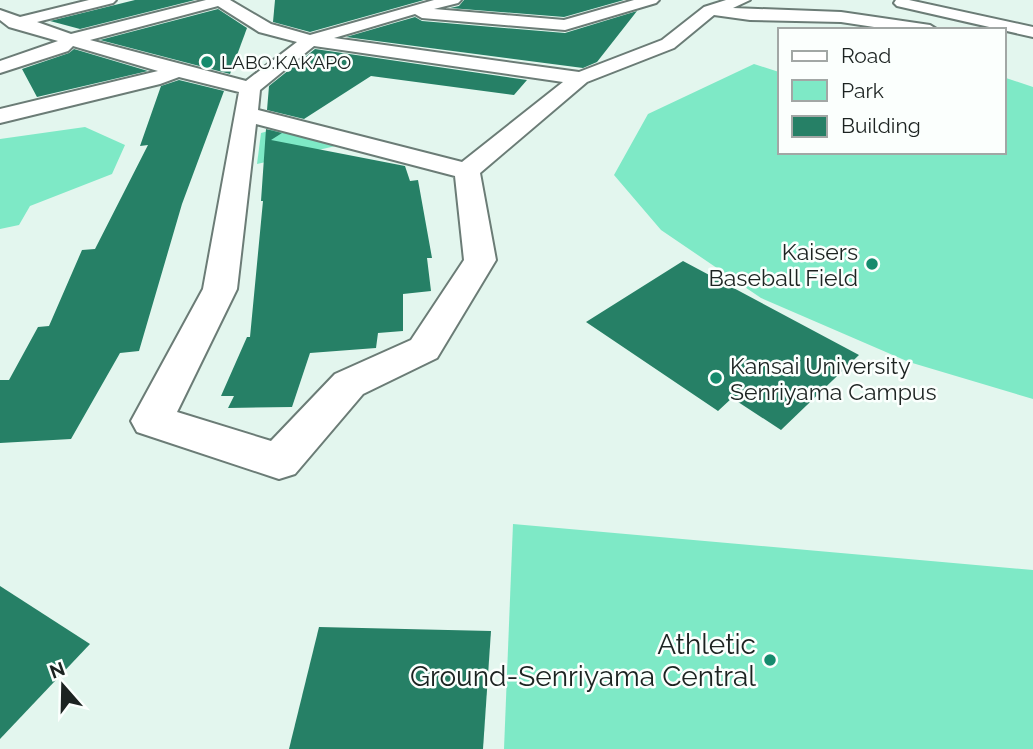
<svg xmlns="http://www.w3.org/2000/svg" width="1033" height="749" viewBox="0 0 1033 749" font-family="Raleway,sans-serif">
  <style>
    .green { fill: #7ee9c6 }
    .building { fill: #268066 }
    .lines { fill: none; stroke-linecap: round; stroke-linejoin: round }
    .minor-casing { stroke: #6b7c76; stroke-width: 4 }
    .minor { fill: #fff; fill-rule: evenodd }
    .poi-dot { fill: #158b6d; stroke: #fbfffd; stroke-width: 2.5 }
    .labels { text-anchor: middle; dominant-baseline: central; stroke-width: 5; stroke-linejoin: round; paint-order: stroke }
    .far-poi-label { font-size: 19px; fill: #1c2321; stroke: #fbfffd; text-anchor: start }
    .poi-label { font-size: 23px; fill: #1c2321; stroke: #fbfffd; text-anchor: end }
    .near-poi-label { font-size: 28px; fill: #1c2321; stroke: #fbfffd; text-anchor: end }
  </style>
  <rect width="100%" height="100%" fill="#e3f6ee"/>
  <g class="green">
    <polygon points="754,64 779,72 779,152 1003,152 1003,77 1033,87 1033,399 909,362 761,298 661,230 614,175 648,114"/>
    <polygon points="85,127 125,145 112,174 30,206 19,225 0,229 0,139"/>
    <polygon points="276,129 340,145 257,164 261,133"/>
    <polygon points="513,524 1033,570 1033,749 504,749"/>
  </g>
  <g class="building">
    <polygon points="135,0 195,0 80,29 50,21"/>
    <polygon points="275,0 424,0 310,32 273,22"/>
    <polygon points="464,0 624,0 564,17 450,8 459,6"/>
    <polygon points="218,9 247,28 230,74 100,40"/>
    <polygon points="637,11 597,62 583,68 346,37 415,17 422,21 565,33"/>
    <polygon points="74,49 148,71 37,97 22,69 69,53"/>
    <polygon points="315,49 527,80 514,95 371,76 304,119 267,110 269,86"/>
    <polygon points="179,80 224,91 182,204 139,351 120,353 71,439 0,443 0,380 9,380 38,327 49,326 82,250 95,249 148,145 140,146 161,86"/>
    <polygon points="266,129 282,133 271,140 405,166 410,181 418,180 432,258 427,258 431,291 403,294 403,331 378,333 376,348 310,353 292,407 228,408 234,396 221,396 247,337 250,337 263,201 261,201"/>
    <polygon points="683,261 859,355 781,430 732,398 718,411 586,322"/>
    <polygon points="0,586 90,644 0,739"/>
    <polygon points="319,627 491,631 483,749 289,749"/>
  </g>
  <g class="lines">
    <defs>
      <g id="minor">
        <path d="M89 0H116L113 3 37 22 71 34 206 0H230L271 24 310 35 434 0H461L458 3 434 9 564 20 634 0H659L656 3 565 30 422 18 415 14 334 38 579 72 662 40 704 7 726 0H750L733 8 841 12 930 25 938 30H894L841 22 750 20 714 15 674 48 587 82 480 173 496 260 437 358 363 394 295 474 279 479 137 432 131 421 203 289 239 92 179 77 160 84 0 123V109L158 71 73 46 68 51 0 73V61L58 41 9 27 0 20V10L20 17ZM218 6 259 32 297 42 246 81 90 40ZM314 46 563 82 462 162 258 110 260 90ZM256 124 455 176 464 260 411 340 335 374 271 441 177 412 237 289Z"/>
        <polygon points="896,0 909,0 1033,27 1033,37 897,6 894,3"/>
      </g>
    </defs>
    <use href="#minor" class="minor-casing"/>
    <use href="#minor" class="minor"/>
  </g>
  <g class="poi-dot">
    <circle cx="207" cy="62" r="7"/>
    <circle cx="872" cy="264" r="7"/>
    <circle cx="716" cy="378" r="7"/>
    <circle cx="770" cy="660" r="7"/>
  </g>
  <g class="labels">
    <g class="far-poi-label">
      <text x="221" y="62">LABO.KAKAPO</text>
    </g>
    <g class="poi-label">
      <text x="858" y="251">Kaisers<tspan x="858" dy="26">Baseball Field</tspan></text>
      <text x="730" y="365" text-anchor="start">Kansai University<tspan x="730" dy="26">Senriyama Campus</tspan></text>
    </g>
    <g class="near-poi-label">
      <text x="756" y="644">Athletic<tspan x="756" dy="32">Ground-Senriyama Central</tspan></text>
    </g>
  </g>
  <rect x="778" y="28" width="228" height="126" fill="#fbfffd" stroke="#a2a7a5" stroke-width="2"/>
  <rect x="792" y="51" width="35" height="10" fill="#ffffff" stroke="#a2a7a5" stroke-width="2"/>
  <text x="841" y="63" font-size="21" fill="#1c2321">Road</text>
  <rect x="792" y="80" width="35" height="21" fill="#7ee9c6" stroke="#a2a7a5" stroke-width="2"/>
  <text x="841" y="98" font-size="21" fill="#1c2321">Park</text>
  <rect x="792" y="116" width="35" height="21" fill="#268066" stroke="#a2a7a5" stroke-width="2"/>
  <text x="841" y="133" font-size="21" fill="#1c2321">Building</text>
  <g transform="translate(63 686) rotate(340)" stroke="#fbfffd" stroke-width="5" paint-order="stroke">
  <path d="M0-5L12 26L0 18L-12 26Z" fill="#1c2321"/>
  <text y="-10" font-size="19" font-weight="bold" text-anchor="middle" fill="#1c2321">N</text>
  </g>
</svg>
